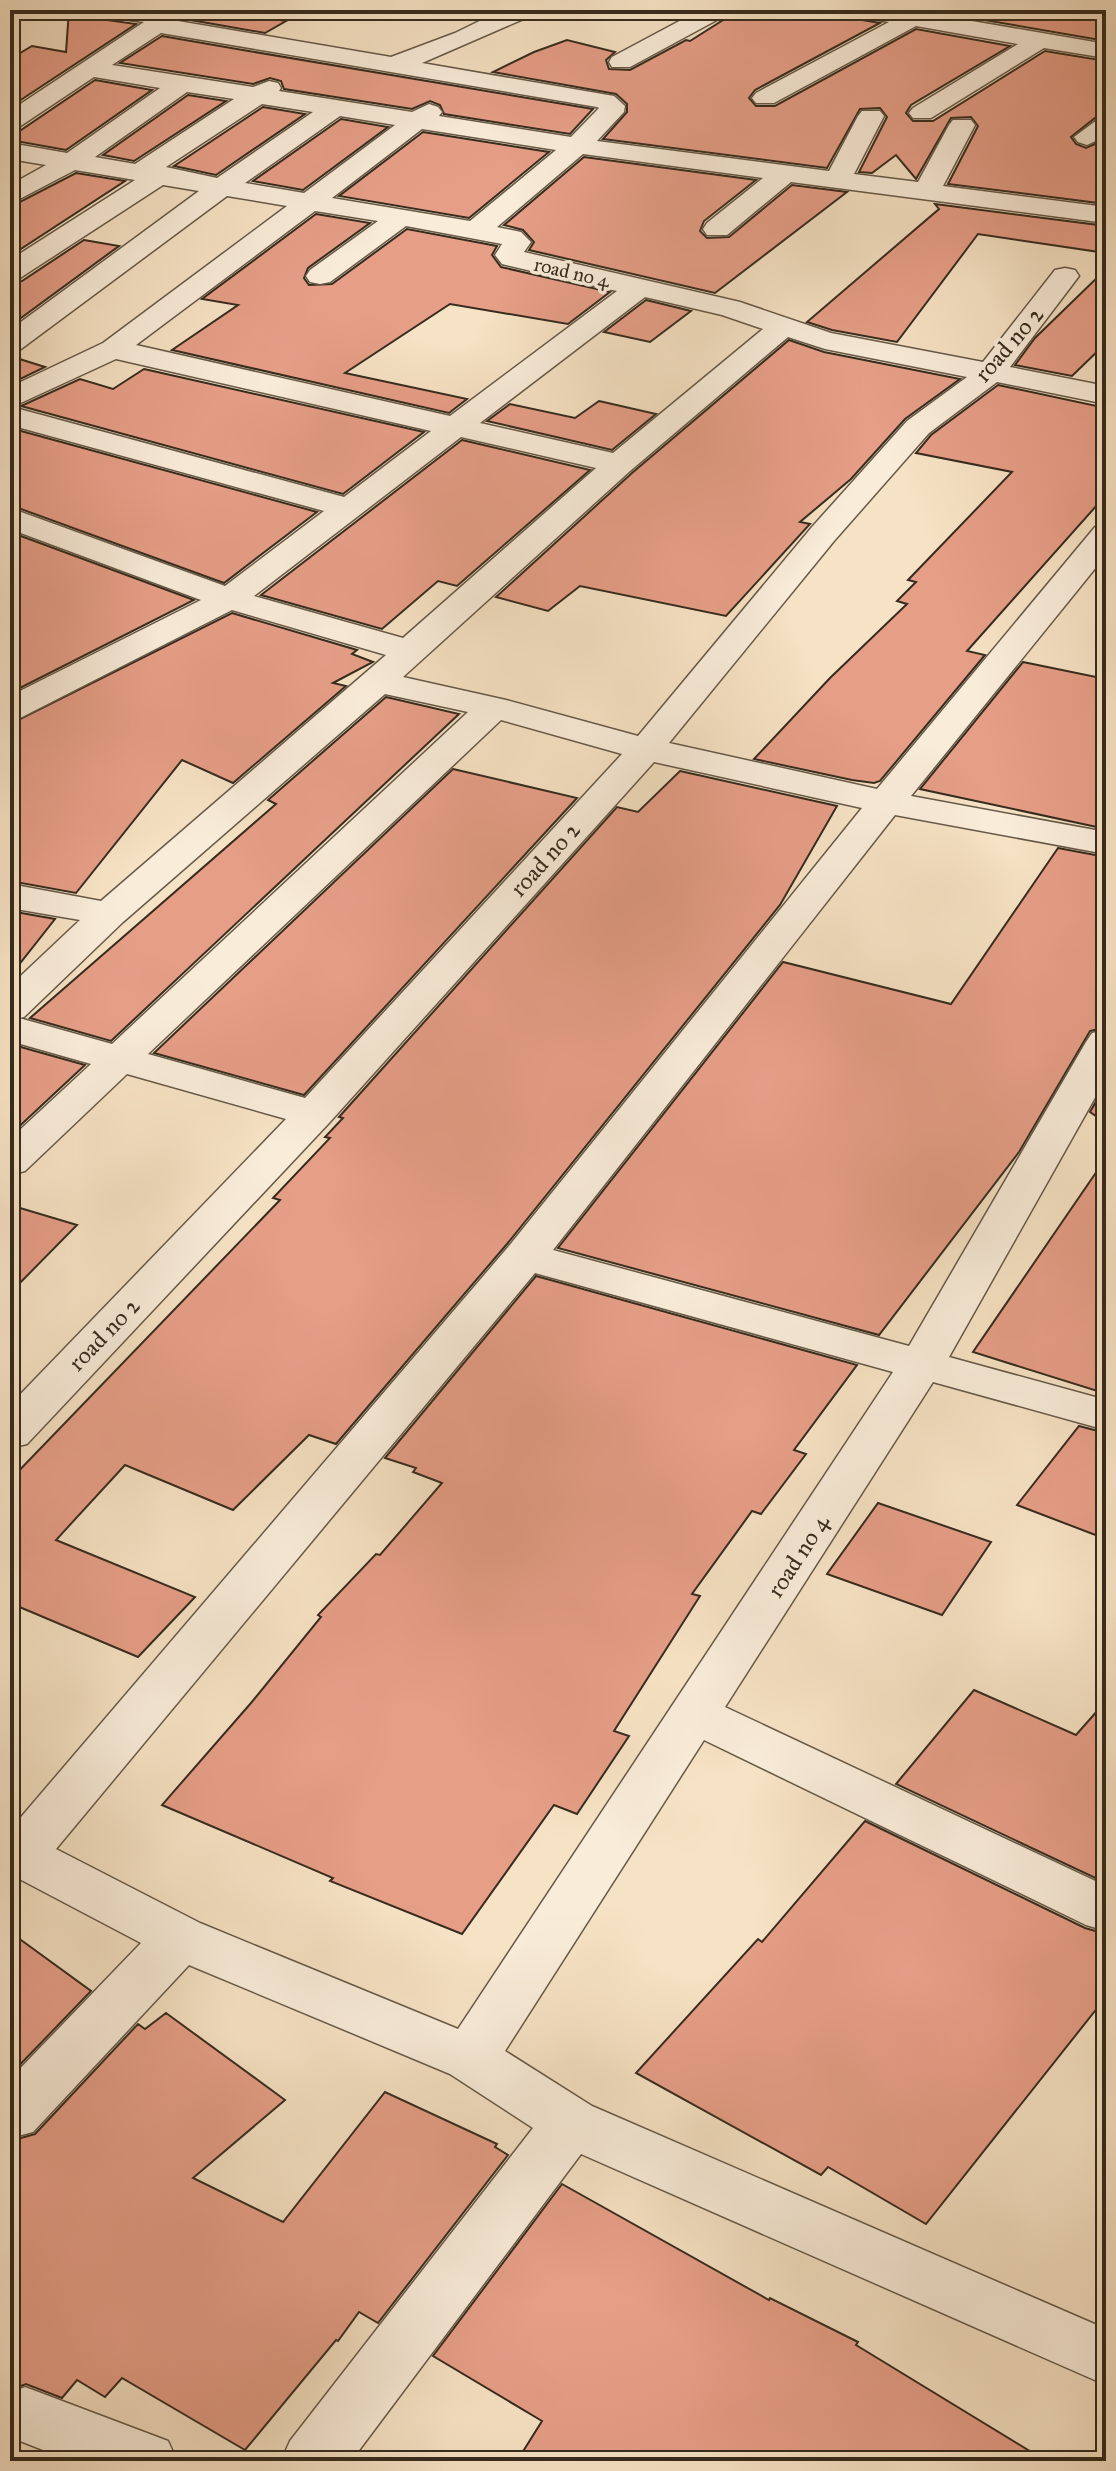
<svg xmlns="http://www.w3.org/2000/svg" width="1116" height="2471" viewBox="0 0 1116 2471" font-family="'IM FELL Great Primer',serif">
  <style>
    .building { fill: #e69e87; stroke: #362b1e; stroke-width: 2 }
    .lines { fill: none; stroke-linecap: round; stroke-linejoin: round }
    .minor-casing { stroke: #665948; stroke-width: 3 }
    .minor { fill: #f9ecd9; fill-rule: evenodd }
    .labels { text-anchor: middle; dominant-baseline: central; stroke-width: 7; stroke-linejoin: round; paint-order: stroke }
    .far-street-label { font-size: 20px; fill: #362b1e; stroke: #f9ecd9 }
    .street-label { font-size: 24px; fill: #362b1e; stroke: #f9ecd9 }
  </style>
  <rect width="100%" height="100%" fill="#f6e2c4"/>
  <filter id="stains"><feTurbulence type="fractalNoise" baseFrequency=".0025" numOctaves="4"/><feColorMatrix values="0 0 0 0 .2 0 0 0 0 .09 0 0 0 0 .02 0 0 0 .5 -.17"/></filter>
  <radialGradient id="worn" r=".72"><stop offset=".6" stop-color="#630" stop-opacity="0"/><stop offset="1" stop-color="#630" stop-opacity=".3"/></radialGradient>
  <g class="building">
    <polygon points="69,10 86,10 93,18 136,24 10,107 10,59 32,46 66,52"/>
    <polygon points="194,10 221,10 286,21 265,33 185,19"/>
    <polygon points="739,10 845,10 851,18 880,23 755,90 749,98 756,106 775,106 916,29 1010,46 911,105 906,113 913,121 933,121 1045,51 1106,61 1106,114 1095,118 1071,137 1076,144 1086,148 1106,139 1106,204 948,184 978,126 971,117 951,118 916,179 896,155 872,173 859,172 887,117 880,108 860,109 827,168 603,139 627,112 627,104 616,94 493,72 534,52 567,40 615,52 606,60 609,69 630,70 686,40 690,41"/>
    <polygon points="926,10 1055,10 1106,18 1106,41"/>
    <polygon points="162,36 237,49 593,109 570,134 444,114 440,105 430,101 412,109 284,89 281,81 270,78 253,84 120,63"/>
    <polygon points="95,80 152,90 66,150 10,140 10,133 21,130"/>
    <polygon points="188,95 226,101 134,161 103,155"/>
    <polygon points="263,107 305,114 216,175 174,166"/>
    <polygon points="341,119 388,127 303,190 253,181"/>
    <polygon points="423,132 549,152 469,218 339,196"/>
    <polygon points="584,157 756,180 704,221 700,231 707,238 729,237 792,185 847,192 715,293 529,250 534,242 523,230 504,225"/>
    <polygon points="76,173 125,181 10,256 10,207"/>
    <polygon points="935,204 1106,226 1106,253 978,234 897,342 832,330 807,322 939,209"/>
    <polygon points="316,214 370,223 308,268 304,278 309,285 332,284 407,229 497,246 492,255 501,267 610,292 568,324 450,304 345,373 467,399 449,413 172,350 238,305 202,299"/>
    <polygon points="84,240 119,246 10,326 10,283 22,281"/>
    <polygon points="1106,269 1106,343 1072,376 1015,365 1035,338"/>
    <polygon points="646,300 691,311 650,342 604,332"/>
    <polygon points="789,340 824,352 960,379 905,419 851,479 800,522 810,524 726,616 580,586 548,611 496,597 632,473"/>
    <polygon points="10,356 45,367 10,384"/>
    <polygon points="144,369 424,432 343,494 21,406 80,379 113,389"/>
    <polygon points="998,385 1106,408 1106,495 967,651 985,655 880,781 874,783 852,780 754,759 830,678 907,604 897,601 916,582 908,580 1012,472 916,453 931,435"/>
    <polygon points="599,401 656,414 612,450 487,421 510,404 575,418"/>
    <polygon points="10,428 317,512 224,583 10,505"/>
    <polygon points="462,440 590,470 457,586 438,581 382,629 261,595"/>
    <polygon points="10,532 194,600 10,693"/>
    <polygon points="232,613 357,650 352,654 373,662 333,683 346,686 233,783 182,760 76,893 10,881 10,724"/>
    <polygon points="1023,662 1106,679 1106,829 920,789"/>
    <polygon points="386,697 459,714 111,1041 30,1018 276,804 268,800"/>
    <polygon points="453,769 577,798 304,1095 154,1053"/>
    <polygon points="680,771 837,806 780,905 507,1244 336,1444 309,1435 233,1510 125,1465 56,1540 195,1597 138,1657 10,1603 10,1480 280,1200 273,1198 330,1138 325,1137 343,1118 339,1117 617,807 638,812"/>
    <polygon points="1058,848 1106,857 1106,1027 1090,1031 1019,1152 879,1335 558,1248 783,962 951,1004"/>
    <polygon points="10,911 55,919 10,976"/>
    <polygon points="10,1044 85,1065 10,1135"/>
    <polygon points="1106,1084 1106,1123 1090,1112"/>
    <polygon points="1106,1158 1106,1397 1102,1396 1104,1393 973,1352"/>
    <polygon points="10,1205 77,1225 10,1293"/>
    <polygon points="536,1276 857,1365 794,1450 806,1454 761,1514 752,1511 692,1594 700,1596 614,1731 629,1736 577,1814 554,1805 462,1934 330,1881 333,1878 162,1805 251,1703 321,1617 318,1615 376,1554 380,1555 442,1483 413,1472 416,1468 385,1458"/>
    <polygon points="1079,1426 1106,1433 1106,1539 1017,1505"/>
    <polygon points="878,1503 991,1542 942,1615 827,1574"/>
    <polygon points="974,1690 1076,1735 1106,1701 1106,1883 896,1784"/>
    <polygon points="865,1821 1085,1928 1106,1934 1106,1997 926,2224 828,2167 821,2175 636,2073 758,1939 762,1942"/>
    <polygon points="10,1932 91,1991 10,2075"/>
    <polygon points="166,2013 285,2100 193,2178 283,2222 385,2092 497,2144 495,2147 508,2155 378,2323 359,2312 338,2341 336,2340 245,2450 122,2378 105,2397 77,2380 62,2398 26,2384 10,2390 10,2141 35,2134 138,2024 145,2029"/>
    <polygon points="562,2184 769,2300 770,2298 858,2342 856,2345 1046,2461 517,2461 542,2421 433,2356"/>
  </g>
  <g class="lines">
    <defs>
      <g id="minor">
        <path d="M89 10H191L178 21 391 57 455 33 502 10H530L528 17 422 63 614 96 625 106 624 112 597 141 829 171 858 116 862 111H880L884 116 854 174 918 182 949 125 953 120H971L975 125 943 186 1106 207V223L791 182 727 235H707L703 229 707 223 763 178 583 154 497 227 521 232 531 242 524 252 740 302 831 333 983 362 1055 270 1065 268 1075 270 1079 276 1010 367 1106 386V404L997 382 929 433 834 541 669 743 877 789 1095 527 1106 524V555L911 796 1106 832V854L895 815 553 1250 909 1346 1086 1042 1092 1033 1106 1030V1078L949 1357 1106 1400V1430L933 1382 725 1707 1106 1886V1931L1086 1925 704 1740 505 2051 592 2106 1106 2329V2385L581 2154 351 2461H281L290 2441 533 2128 450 2074 189 1965 33 2132 10 2138V2079L141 1943 10 1874V1830L509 1246 862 808 654 762 329 1123 27 1444 10 1448V1405L286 1119 127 1074 25 1171 10 1175V1139L91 1064 10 1041V986L80 920 10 908V884L101 901 386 655 232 610 22 717 10 721V696L201 600 10 529V508L225 586 324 511 10 425V387L103 343 287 206 227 196 21 349 10 351V330L199 191 163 185 20 278 10 280V260L135 180 75 170 10 204V185L46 165 10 159V143L67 153 160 88 94 77 19 127 10 130V111L144 22 93 15ZM161 33 597 107 599 108 571 137 439 116 442 112 438 107 429 104 412 112 279 91 281 88 278 83 269 81 253 87 112 65ZM187 92 234 99 135 164 95 157ZM262 104 313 112 217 178 166 167ZM340 116 395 125 304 193 245 183ZM422 129 556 150 470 221 332 198ZM315 211 378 221 310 270 306 276 310 282 320 284 330 282 406 226 502 244 495 255 502 264 617 291 450 416 136 345ZM645 297 722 315 763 329 613 453 480 423ZM788 337 825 349 967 377 907 421 812 527 638 736 506 700 403 677 630 471ZM116 359 431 431 344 497 12 407ZM461 437 596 468 403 638 254 596ZM385 694 468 712 112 1044 19 1018 24 1017 123 922ZM501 720 622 754 305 1098 148 1054ZM535 1273 893 1372 458 2029 200 1923 56 1849Z"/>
        <polygon points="700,10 730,10 726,15 630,67 612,67 609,62 612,57"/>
        <polygon points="848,10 914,11 1106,44 1106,58 1044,48 931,118 913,118 909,113 913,108 1018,44 916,26 774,103 756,103 752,98 756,93 889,22 852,15"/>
        <polygon points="1106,117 1106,136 1087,145 1078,142 1074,137 1097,120"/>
        <polygon points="25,2387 168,2441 177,2461 71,2461 10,2437 10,2393"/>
      </g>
    </defs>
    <use href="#minor" class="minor-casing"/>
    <use href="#minor" class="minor"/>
  </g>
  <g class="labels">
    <g class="far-street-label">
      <text transform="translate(572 272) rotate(13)">road no 4</text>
    </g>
    <g class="street-label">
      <text transform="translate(1009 344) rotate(-49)">road no 2</text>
      <text transform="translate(545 859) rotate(-48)">road no 2</text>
      <text transform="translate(104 1334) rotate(-46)">road no 2</text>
      <text transform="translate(798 1556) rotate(-57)">road no 4</text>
    </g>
  </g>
  <rect width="1116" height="2471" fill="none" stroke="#f6e2c4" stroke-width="40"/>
  <rect x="12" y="12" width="1092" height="2447" fill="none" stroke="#362b1e" stroke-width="4"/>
  <rect x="20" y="20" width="1076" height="2431" fill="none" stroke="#362b1e" stroke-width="2"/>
  <rect width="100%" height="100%" filter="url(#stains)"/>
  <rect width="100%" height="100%" fill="url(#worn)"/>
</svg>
